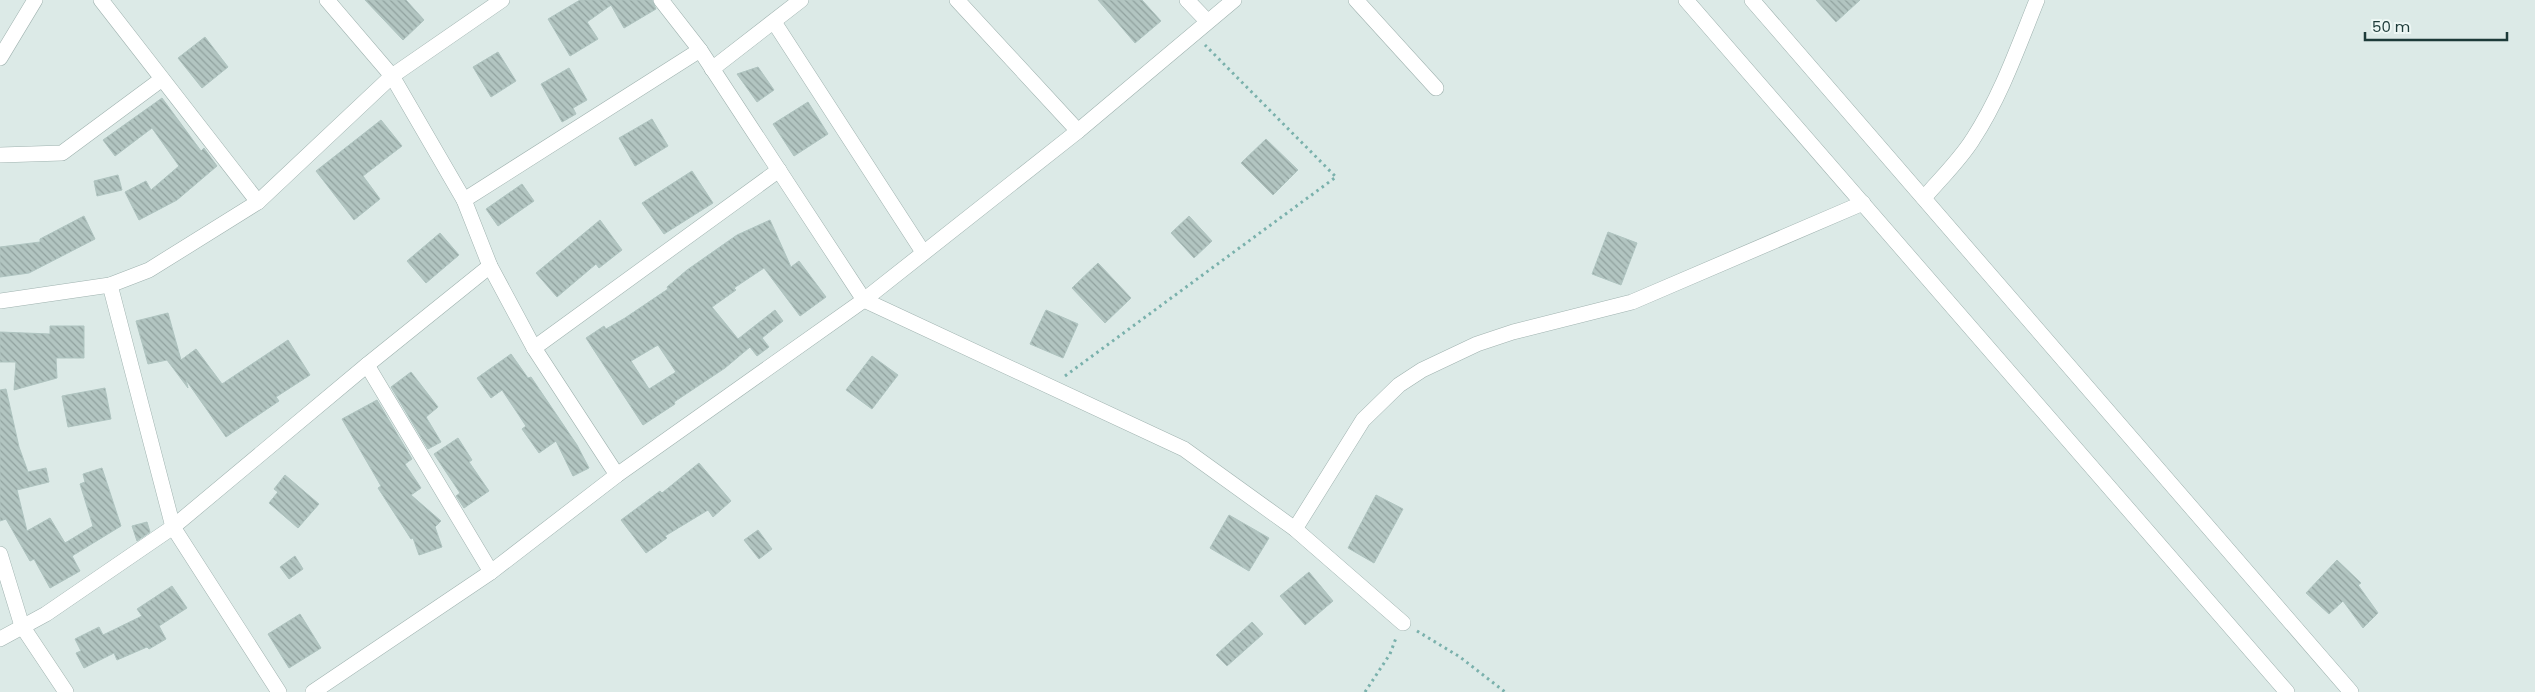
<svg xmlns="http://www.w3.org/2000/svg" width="2535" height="692" viewBox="0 0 2535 692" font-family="Poppins,sans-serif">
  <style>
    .building { fill: url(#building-back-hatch); stroke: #afc4c0; fill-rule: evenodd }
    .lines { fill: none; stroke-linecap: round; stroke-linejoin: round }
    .minor-casing { stroke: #9fb2af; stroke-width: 16 }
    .path { stroke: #7ab1ac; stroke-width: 3; stroke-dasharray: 2.5 4; stroke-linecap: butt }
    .minor { stroke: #fff; stroke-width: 15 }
  </style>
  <defs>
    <pattern id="building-back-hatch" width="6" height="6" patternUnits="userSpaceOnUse" patternTransform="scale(1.25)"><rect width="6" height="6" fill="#b2c5c1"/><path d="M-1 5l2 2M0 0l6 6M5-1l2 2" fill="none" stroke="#90a19e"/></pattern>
  </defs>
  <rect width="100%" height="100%" fill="#dceae7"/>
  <g class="building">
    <polygon points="365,0 406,0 424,20 403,40"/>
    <polygon points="580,0 652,0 656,9 624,28 611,5 587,22 598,39 570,56 548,19"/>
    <polygon points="1098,0 1142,0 1161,21 1135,43"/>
    <polygon points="1816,0 1860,0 1836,22"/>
    <polygon points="205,37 228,67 202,88 178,58"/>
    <polygon points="498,52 516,81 491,97 473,67"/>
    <polygon points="758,67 774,90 757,102 737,74"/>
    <polygon points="569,68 587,100 573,108 576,114 562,122 541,84"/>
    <polygon points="162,98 201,151 204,148 217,166 177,200 139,220 125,192 146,181 151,190 179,166 152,128 115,156 103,140"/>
    <polygon points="808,102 828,134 794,156 773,124"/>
    <polygon points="652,119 668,146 635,166 619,138"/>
    <polygon points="381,120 402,146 363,176 380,199 354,220 316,171"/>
    <polygon points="1266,139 1298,170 1273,195 1241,163"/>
    <polygon points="692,171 713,203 664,234 642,203"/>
    <polygon points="118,175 122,190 97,196 94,181"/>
    <polygon points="522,184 534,201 498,226 486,209"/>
    <polygon points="84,216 95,239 29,273 0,277 0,247 40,242 40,239"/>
    <polygon points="1189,216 1212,241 1194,258 1171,233"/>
    <polygon points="600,220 622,250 599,268 596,264 557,297 536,273"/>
    <path d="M770 220 791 267 799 261 826 297 800 316 764 268 734 288 736 290 712 307 738 339 775 310 783 321 762 338 769 347 757 356 750 347 725 368 674 402 675 404 643 425 586 338 604 326 606 329 625 318 668 289 667 287 687 270 737 235ZM658 345 676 372 649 389 631 361Z"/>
    <polygon points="1608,232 1637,243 1621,285 1592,274"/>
    <polygon points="440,233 459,255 426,283 407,261"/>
    <polygon points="1098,263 1131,298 1105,323 1072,288"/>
    <polygon points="1046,310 1078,324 1063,358 1030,344"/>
    <polygon points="168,313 181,360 196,349 222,384 288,340 310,375 276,397 279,401 226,437 186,380 188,388 167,360 148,364 136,321"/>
    <polygon points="50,326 84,326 84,358 56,358 57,378 14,390 16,362 0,362 0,332 50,334"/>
    <polygon points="511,354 528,378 531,377 577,445 589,468 573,476 556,441 539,453 522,429 526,426 502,390 491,398 477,378"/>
    <polygon points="872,356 898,375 872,409 846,390"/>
    <polygon points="411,372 438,407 426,417 441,442 428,449 391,387"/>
    <polygon points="105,388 111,419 68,427 62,396"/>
    <polygon points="6,389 19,447 28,472 46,468 49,482 17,490 27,531 50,518 65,543 93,526 80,484 85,482 83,474 102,468 121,526 72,556 80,571 50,588 34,559 30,561 6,519 0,521 0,390"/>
    <polygon points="377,400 412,459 405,464 421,488 411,495 441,521 435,527 442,547 419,555 413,538 411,539 378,488 381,486 342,419"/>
    <polygon points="458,438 472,460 469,462 489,491 464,508 456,496 460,493 434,454"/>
    <polygon points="699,463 731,501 713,517 708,510 665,536 667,538 646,553 621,520 660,491 662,493"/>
    <polygon points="285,475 319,504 298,528 269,503 278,492 274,489"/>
    <polygon points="1376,495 1403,509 1374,563 1348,548"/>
    <polygon points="1229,515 1269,538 1249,571 1210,548"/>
    <polygon points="147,522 150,532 137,541 132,526"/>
    <polygon points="758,530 772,549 759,559 744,540"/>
    <polygon points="295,556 303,569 289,579 280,567"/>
    <polygon points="2337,560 2361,583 2358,585 2378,613 2363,628 2343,601 2329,614 2306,593"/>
    <polygon points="1309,572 1333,601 1305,625 1280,596"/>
    <polygon points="172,586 187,608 159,626 166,639 149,649 147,647 117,660 114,653 84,668 76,653 81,651 75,639 99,627 103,635 142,616 137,609"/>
    <polygon points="300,614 321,648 289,668 268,634"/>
    <polygon points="1252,622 1263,634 1227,666 1216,655"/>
  </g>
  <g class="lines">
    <defs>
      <g id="minor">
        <polyline points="101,0 258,202"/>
        <polyline points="327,0 392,76 464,200 490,266 534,348 617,475"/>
        <polyline points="661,0 700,50 864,300 1184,449 1295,529 1403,623"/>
        <polyline points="957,0 1078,131"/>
        <polyline points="1187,0 1207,21"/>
        <polyline points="1356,0 1436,88"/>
        <polyline points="1686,0 2287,692"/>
        <polyline points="1752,0 2351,692"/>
        <polyline points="774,22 923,252"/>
        <polyline points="0,58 35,0"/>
        <polyline points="712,69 801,0"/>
        <polyline points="0,155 62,153 162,79"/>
        <path d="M1924 198C1940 179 1960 160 1973 139 2001 96 2018 47 2037 0"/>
        <polyline points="464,200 700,50"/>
        <polyline points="110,285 173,527 279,692"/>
        <polyline points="0,301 110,285 149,270 258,202 392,76 502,0"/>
        <polyline points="534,348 779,170"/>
        <polyline points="367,365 491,572"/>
        <polyline points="1295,529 1363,420 1399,385 1422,370 1477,344 1513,332 1632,302 1863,203"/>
        <polyline points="0,554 22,626 66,692"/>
        <polyline points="0,639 46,614 173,527 367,365 490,266"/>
        <polyline points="313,692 491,572 617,475 864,300 1078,131 1234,0"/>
      </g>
    </defs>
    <use href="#minor" class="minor-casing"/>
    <g class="path">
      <polyline points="1065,376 1336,177 1205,45"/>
      <polyline points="1417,631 1460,657 1505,692"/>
      <polyline points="1365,692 1390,654 1396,638"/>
    </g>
    <use href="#minor" class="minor"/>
  </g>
  <path d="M2365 32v8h142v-8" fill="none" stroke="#1d3b39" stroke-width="2.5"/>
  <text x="2372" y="32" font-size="15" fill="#1d3b39" stroke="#edf7f4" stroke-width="4" paint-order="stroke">50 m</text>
</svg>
